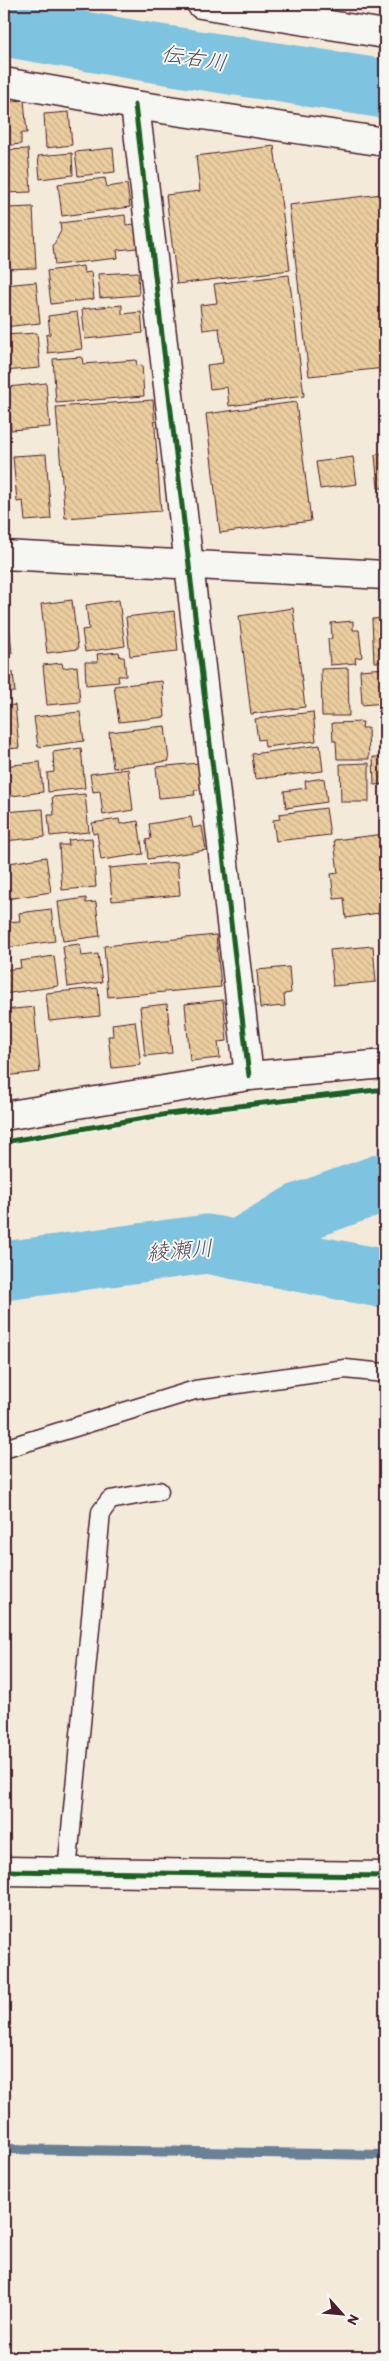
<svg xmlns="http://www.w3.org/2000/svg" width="389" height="2361" viewBox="0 0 389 2361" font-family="Itim,'Klee One',sans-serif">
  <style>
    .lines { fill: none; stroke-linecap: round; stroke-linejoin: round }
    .stream { stroke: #698197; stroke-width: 10 }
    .river { stroke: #7ec3df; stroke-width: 59 }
    .building { fill: url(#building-back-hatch); stroke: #4a1f2b }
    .service-casing { stroke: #4a1f2b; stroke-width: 21 }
    .minor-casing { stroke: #4a1f2b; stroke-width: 31 }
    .tertiary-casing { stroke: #4a1f2b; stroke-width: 31 }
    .service { stroke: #f6f6f2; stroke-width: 18 }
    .minor { stroke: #f6f6f2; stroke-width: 28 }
    .tertiary { stroke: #f6f6f2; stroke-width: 28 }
    .cycleway-casing { stroke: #f6f6f2; stroke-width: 8 }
    .cycleway { stroke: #1b5e20; stroke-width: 5 }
    .labels { text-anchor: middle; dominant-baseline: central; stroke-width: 4; stroke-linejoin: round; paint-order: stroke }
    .water-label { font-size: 22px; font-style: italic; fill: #5a5061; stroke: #f6f6f2 }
  </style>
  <defs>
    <pattern id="building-back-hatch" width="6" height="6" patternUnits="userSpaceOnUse" patternTransform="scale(1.25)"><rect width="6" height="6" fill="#ebce9f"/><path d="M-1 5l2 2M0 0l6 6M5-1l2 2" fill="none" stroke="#cbb089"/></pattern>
  </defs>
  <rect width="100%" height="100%" fill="#f3ead9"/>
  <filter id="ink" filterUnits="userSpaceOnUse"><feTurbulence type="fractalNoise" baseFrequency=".02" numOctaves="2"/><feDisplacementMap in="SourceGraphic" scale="10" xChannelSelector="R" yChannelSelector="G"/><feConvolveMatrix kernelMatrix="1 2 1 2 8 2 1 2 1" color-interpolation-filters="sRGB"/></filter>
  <g filter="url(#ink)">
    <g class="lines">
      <polyline class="stream" points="4,2149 385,2155"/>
      <g class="river">
        <polyline points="4,27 147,52 385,89"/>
        <polyline points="237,1250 299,1213 385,1182"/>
        <polyline points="4,1271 207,1244 385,1279"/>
      </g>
    </g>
    <g class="building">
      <polygon points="295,4 332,4 332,6 296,7"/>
      <polygon points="362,4 383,4 384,6 362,7"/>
      <polygon points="24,100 27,133 21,133 21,144 4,146 4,102"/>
      <polygon points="69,112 72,145 46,148 44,114"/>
      <polygon points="274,146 290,270 177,284 166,195 200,191 196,156"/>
      <polygon points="113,148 115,172 78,176 75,152"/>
      <polygon points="28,149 31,192 4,193 4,150"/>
      <polygon points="72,153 73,175 40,179 38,156"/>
      <polygon points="105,178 107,187 127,184 130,207 62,216 58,184"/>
      <polygon points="382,194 385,222 385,368 309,376 289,205"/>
      <polygon points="33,207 36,268 4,269 4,214 8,214 7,208"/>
      <polygon points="125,215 126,225 135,224 137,248 117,250 118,258 55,265 53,246 61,231 60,223"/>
      <polygon points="83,266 84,273 91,272 94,299 51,304 47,271"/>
      <polygon points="138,272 139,295 100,298 98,274"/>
      <polygon points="289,275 304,396 229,406 227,387 210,389 207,365 223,363 219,328 203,330 200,305 217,303 214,284"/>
      <polygon points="36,282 40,323 4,327 4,285"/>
      <polygon points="122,305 122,314 141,312 143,333 85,339 82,309"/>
      <polygon points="77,312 82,349 48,353 46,335 50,334 48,316"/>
      <polygon points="37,333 40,368 4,371 4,335"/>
      <polygon points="82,357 83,364 136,360 137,366 142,365 144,396 56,403 53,359"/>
      <polygon points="46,383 50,427 11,430 8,387"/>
      <polygon points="153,400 161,511 65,518 56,407"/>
      <polygon points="296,402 311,521 220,533 206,414"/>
      <polygon points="385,453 385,488 378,488 375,455"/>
      <polygon points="46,454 51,519 25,521 23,501 17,502 13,456"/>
      <polygon points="353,457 357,484 320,489 316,462"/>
      <polygon points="72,600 78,649 47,653 41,604"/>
      <polygon points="119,600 125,646 85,652 82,630 89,629 86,605"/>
      <polygon points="4,604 7,604 12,653 4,654"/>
      <polygon points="293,608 305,707 251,714 239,616"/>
      <polygon points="174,611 178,651 130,656 126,617"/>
      <polygon points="385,618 385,662 374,662 372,619"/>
      <polygon points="353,621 353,630 359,630 362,657 355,658 356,663 330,665 328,639 332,638 331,623"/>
      <polygon points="119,652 120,657 124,657 126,676 118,676 119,682 86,685 85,662 98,662 97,654"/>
      <polygon points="62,663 63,668 77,666 80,702 47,705 43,665"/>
      <polygon points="348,668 349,716 322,716 321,669"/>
      <polygon points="385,668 385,703 362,705 360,670"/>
      <polygon points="13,672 15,692 4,693 4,673"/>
      <polygon points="162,681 165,717 119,722 114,686"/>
      <polygon points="15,705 19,748 4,749 4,706"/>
      <polygon points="80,712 84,741 38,747 34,717"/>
      <polygon points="313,712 316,741 265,747 264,739 258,740 255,719"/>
      <polygon points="363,722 362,728 368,728 369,759 337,759 336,741 333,741 332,723"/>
      <polygon points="165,726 169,761 113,768 109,732"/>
      <polygon points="320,745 323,771 255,779 252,754"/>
      <polygon points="81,748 85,788 48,792 47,773 54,772 53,752"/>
      <polygon points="373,757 385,757 385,784 374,785"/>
      <polygon points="40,762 43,792 4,797 4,766"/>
      <polygon points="199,763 201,789 194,790 195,795 159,798 156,767"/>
      <polygon points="369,763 369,802 341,802 340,764"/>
      <polygon points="128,769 133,810 103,815 100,791 93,792 90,774"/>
      <polygon points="324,778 327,802 286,808 284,791 306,788 305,781"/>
      <polygon points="85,794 89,832 50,836 48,815 54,815 52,797"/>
      <polygon points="326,808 330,835 276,841 273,820 280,819 279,814"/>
      <polygon points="43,809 45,837 4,841 4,812"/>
      <polygon points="191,817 193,828 202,826 206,850 148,859 146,840 151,839 149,824"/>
      <polygon points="119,819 120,824 138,821 143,854 101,860 97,833 93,834 92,823"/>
      <polygon points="385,834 385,912 346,918 344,898 334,899 331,874 338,873 334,840"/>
      <polygon points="92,838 96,887 62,890 59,845 69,845 68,840"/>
      <polygon points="46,857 51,892 7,899 4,872 10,871 9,863"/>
      <polygon points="177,862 180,895 112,901 109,868"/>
      <polygon points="86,898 86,903 96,902 100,936 63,941 58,902"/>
      <polygon points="51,909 55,941 4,948 4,922 20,921 19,913"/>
      <polygon points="216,935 221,987 108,997 104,946"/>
      <polygon points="80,944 82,956 98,954 102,982 68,987 63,946"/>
      <polygon points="373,946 376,982 333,986 330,950"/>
      <polygon points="54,956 58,986 4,994 4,970 21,968 20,961"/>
      <polygon points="289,967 291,993 284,994 285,1006 260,1008 257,970"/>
      <polygon points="98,988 100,1016 49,1021 46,993"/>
      <polygon points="223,1000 227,1041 218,1042 220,1058 190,1061 185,1004"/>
      <polygon points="167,1004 172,1053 145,1056 140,1007"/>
      <polygon points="34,1007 40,1072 4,1076 4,1010"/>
      <polygon points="135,1021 141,1065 112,1068 108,1036 113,1036 112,1024"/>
    </g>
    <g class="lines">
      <defs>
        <g id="service">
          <polyline points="4,1449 195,1390 345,1369 385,1373"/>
          <polyline points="67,1872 101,1512 110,1500 159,1491"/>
        </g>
        <g id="minor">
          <polyline points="201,4 385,34"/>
          <polyline points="4,82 135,105 385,142"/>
          <polyline points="135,105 249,1076"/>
          <polyline points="4,1116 249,1076 385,1064"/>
          <polyline points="4,1871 385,1876"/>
        </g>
        <polyline id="tertiary" points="4,555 385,575"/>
      </defs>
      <use href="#service" class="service-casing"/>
      <use href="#minor" class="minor-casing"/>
      <use href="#tertiary" class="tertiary-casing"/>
      <use href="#service" class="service"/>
      <use href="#minor" class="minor"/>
      <use href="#tertiary" class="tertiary"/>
      <defs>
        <g id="cycleway">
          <polyline points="135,105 249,1076"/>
          <polyline points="4,1142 168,1114 385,1089"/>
          <polyline points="4,1871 385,1876"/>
        </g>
      </defs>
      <use href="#cycleway" class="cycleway-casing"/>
      <use href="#cycleway" class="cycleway"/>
    </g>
  </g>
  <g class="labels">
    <g class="water-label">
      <text transform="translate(194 58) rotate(9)">伝右川</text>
      <text transform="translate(180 1250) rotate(-4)">綾瀬川</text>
    </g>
  </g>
  <rect width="389" height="2361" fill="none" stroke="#f6f6f2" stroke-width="20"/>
  <rect x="10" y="10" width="369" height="2341" fill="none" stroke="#4a1f2b" stroke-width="2" filter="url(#ink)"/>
  <g transform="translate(342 2314) rotate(117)" stroke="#f6f6f2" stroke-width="4" paint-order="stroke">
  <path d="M0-4L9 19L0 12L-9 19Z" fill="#4a1f2b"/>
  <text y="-8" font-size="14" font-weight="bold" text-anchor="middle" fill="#4a1f2b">N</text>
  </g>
</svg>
